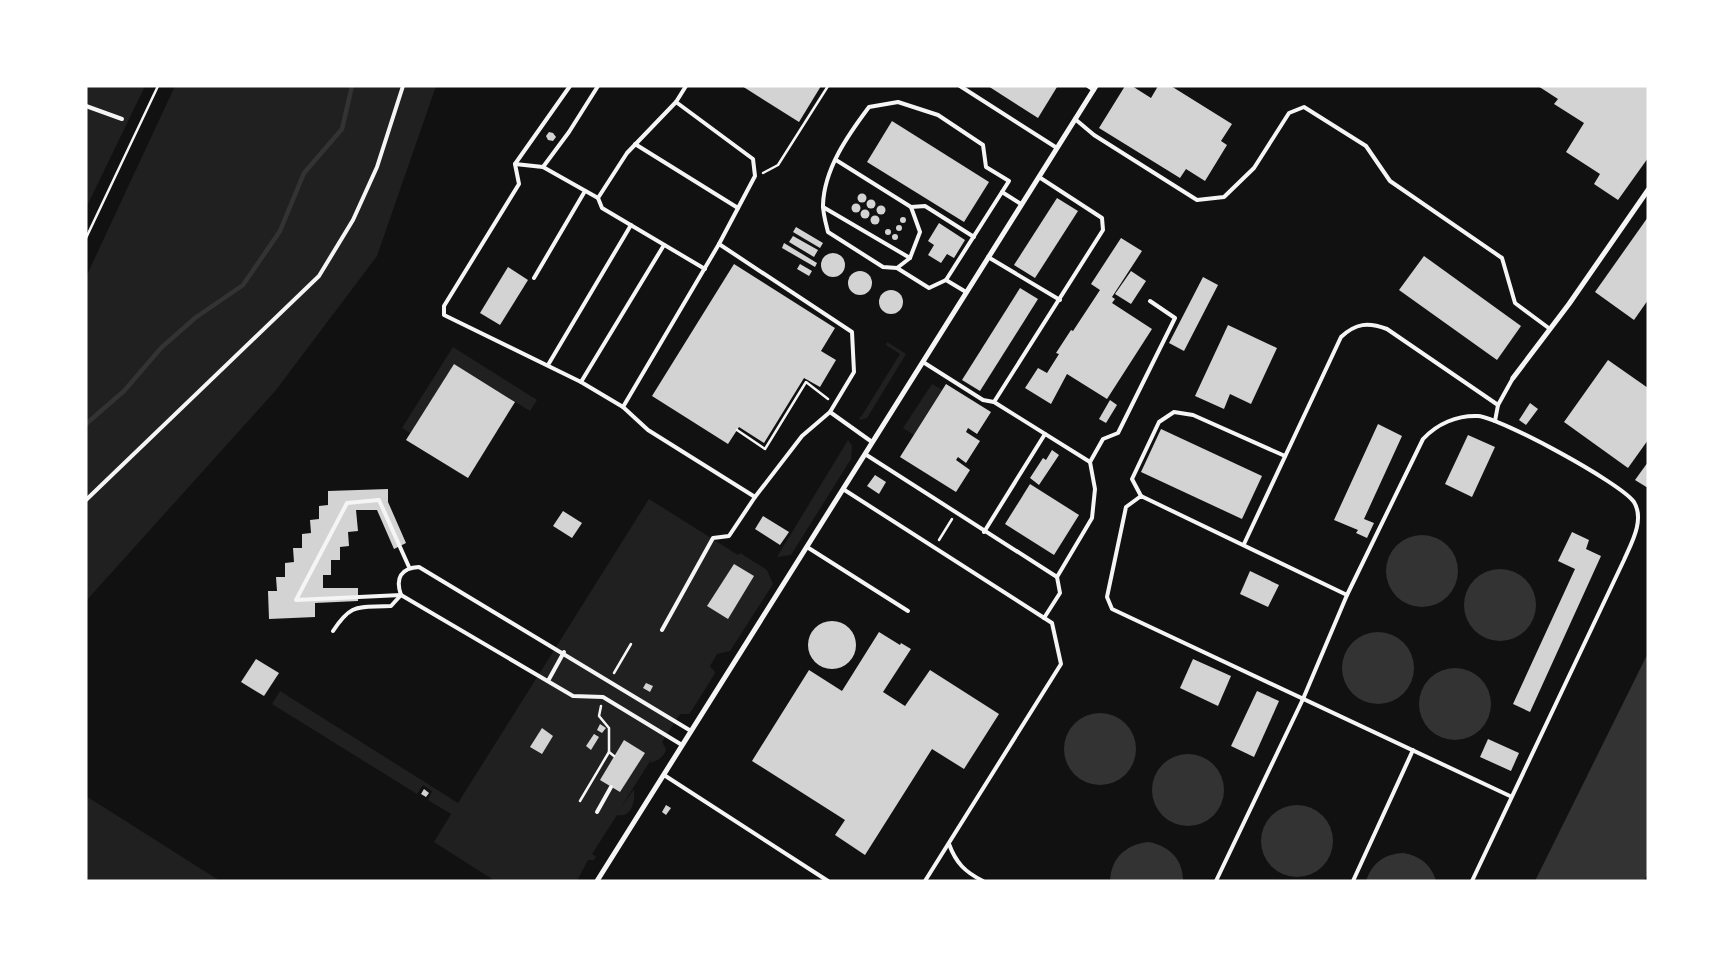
<svg xmlns="http://www.w3.org/2000/svg" width="1734" height="967" viewBox="0 0 1734 967" font-family="Signika,sans-serif">
  <style>
    .green { fill: #202020 }
    .water { fill: #333 }
    .lines { fill: none; stroke-linecap: round; stroke-linejoin: round }
    .stream { stroke: #333; stroke-width: 4.5 }
    .building { fill: #d3d3d3 }
    .path { stroke: #f5f5f5; stroke-width: 2.5 }
    .service { stroke: #f5f5f5; stroke-width: 4 }
    .minor { stroke: #f5f5f5; stroke-width: 5 }
  </style>
  <rect width="100%" height="100%" fill="#111"/>
  <g class="green">
    <polygon points="86,86 145,86 86,208"/>
    <polygon points="175,86 436,86 377,256 276,390 86,601 86,277"/>
    <polygon points="887,342 906,354 867,418 860,420 859,417 861,417 900,354 886,345"/>
    <polygon points="453,347 537,400 530,411 454,364 410,433 402,428"/>
    <polygon points="932,384 942,390 914,435 903,428"/>
    <polygon points="848,440 852,446 851,459 791,555 777,557"/>
    <path d="M649 499 738 555 740 553 767 570 773 584 730 651 717 654 710 666 715 672 714 675 692 710 689 714H680L662 742 666 749C664 758 658 760 650 763L652 758 620 809 634 789C635 800 633 818 617 815L592 854 596 857 594 860H588L577 881H495L434 842 451 814 428 800 432 791 423 785 417 794 272 704 280 691 458 803Z"/>
    <polygon points="86,796 220,881 86,881"/>
  </g>
  <g class="water">
    <circle cx="1422" cy="571" r="36"/>
    <circle cx="1500" cy="605" r="36"/>
    <circle cx="1378" cy="668" r="36"/>
    <polygon points="1648,653 1648,873 1644,881 1535,881"/>
    <circle cx="1455" cy="704" r="36"/>
    <circle cx="1100" cy="749" r="36"/>
    <circle cx="1188" cy="790" r="36"/>
    <circle cx="1297" cy="841" r="36"/>
    <path d="M1149 842C1169 846 1183 859 1183 881H1110C1111 857 1127 844 1149 842Z"/>
    <path d="M1403 853C1420 856 1431 864 1436 881H1366C1372 863 1384 854 1403 853Z"/>
  </g>
  <g class="lines">
    <polyline class="stream" points="86,424 124,391 161,348 195,318 243,285 280,231 304,173 342,129 352,86"/>
  </g>
  <g class="building">
    <polygon points="742,86 821,86 799,122"/>
    <polygon points="988,86 1055,86 1057,87 1038,118"/>
    <polygon points="1125,86 1132,86 1151,98 1158,86 1171,86 1232,124 1221,141 1227,145 1205,181 1186,169 1180,178 1099,128"/>
    <polygon points="1538,86 1648,86 1648,158 1618,200 1594,184 1600,174 1566,152 1584,123 1554,104 1558,99"/>
    <polygon points="892,121 989,182 964,222 867,162"/>
    <polygon points="549,132 553,133 556,137 553,141 548,140 546,136"/>
    <circle cx="862" cy="198" r="4.5"/>
    <polygon points="1057,198 1078,211 1035,278 1014,265"/>
    <circle cx="871" cy="204" r="4.5"/>
    <circle cx="856" cy="208" r="4.5"/>
    <circle cx="881" cy="210" r="4.5"/>
    <circle cx="865" cy="214" r="4.5"/>
    <circle cx="875" cy="220" r="4.5"/>
    <circle cx="903" cy="220" r="3"/>
    <polygon points="1648,217 1648,300 1634,320 1595,292"/>
    <polygon points="939,223 965,240 954,258 947,254 941,263 928,255 934,245 928,241"/>
    <circle cx="899" cy="228" r="3"/>
    <polygon points="796,227 823,243 820,248 793,232"/>
    <circle cx="888" cy="232" r="3"/>
    <circle cx="895" cy="237" r="3"/>
    <polygon points="793,236 818,250 814,257 789,242"/>
    <polygon points="1121,238 1142,251 1112,297 1115,299 1112,303 1152,329 1107,399 1067,374 1051,404 1025,388 1038,368 1047,373 1059,354 1056,353 1071,330 1073,331 1100,290 1091,284"/>
    <polygon points="784,243 817,263 815,267 782,248"/>
    <circle cx="833" cy="265" r="12"/>
    <polygon points="1424,256 1521,326 1497,360 1399,290"/>
    <polygon points="734,264 835,328 821,351 836,360 820,387 804,378 764,443 739,427 728,444 652,396"/>
    <polygon points="800,264 812,271 809,276 797,269"/>
    <polygon points="508,267 528,280 500,325 480,313"/>
    <polygon points="1131,271 1146,281 1131,304 1115,294"/>
    <circle cx="860" cy="283" r="12"/>
    <polygon points="1203,277 1218,285 1184,351 1169,343"/>
    <polygon points="1020,288 1038,299 980,391 962,380"/>
    <circle cx="891" cy="302" r="12"/>
    <polygon points="1228,325 1277,348 1251,404 1230,394 1224,409 1195,396"/>
    <polygon points="1608,360 1648,388 1648,440 1628,468 1564,422"/>
    <polygon points="454,364 515,402 468,478 406,440"/>
    <polygon points="946,384 991,412 977,434 968,428 966,432 980,441 966,463 958,457 956,460 970,470 956,492 900,457"/>
    <polygon points="1110,400 1117,405 1106,423 1099,419"/>
    <polygon points="1530,403 1538,409 1526,425 1519,420"/>
    <polygon points="1378,424 1402,436 1364,519 1374,523 1367,538 1356,533 1358,530 1334,520"/>
    <polygon points="1161,429 1262,476 1242,519 1141,472"/>
    <polygon points="1468,435 1495,447 1472,497 1445,484"/>
    <polygon points="1052,450 1059,455 1039,485 1030,478 1043,458 1046,460"/>
    <polygon points="1648,462 1648,488 1635,480"/>
    <polygon points="875,475 886,482 879,494 867,486"/>
    <polygon points="1030,484 1079,515 1054,555 1005,524"/>
    <polygon points="388,489 388,502 406,543 394,549 377,510 356,510 358,531 348,532 349,546 340,547 340,560 331,560 331,575 323,575 323,588 358,588 358,601 315,603 315,617 269,619 268,591 277,591 276,577 285,577 285,563 294,562 293,548 302,548 302,534 311,533 310,520 319,519 319,506 328,505 328,491"/>
    <polygon points="563,511 582,523 572,538 553,526"/>
    <polygon points="763,516 789,532 780,545 755,529"/>
    <polygon points="1572,532 1589,540 1586,549 1601,556 1530,712 1513,704 1575,569 1558,561"/>
    <polygon points="734,564 754,576 728,619 707,606"/>
    <polygon points="1250,571 1279,585 1268,607 1240,594"/>
    <circle cx="832" cy="645" r="24"/>
    <polygon points="879,632 900,645 901,643 911,649 883,692 905,706 930,670 999,714 964,769 932,749 865,855 835,835 845,820 752,761 809,670 842,691"/>
    <polygon points="256,659 279,673 264,696 241,682"/>
    <polygon points="1193,659 1231,676 1218,706 1180,688"/>
    <polygon points="646,683 653,686 650,692 643,688"/>
    <polygon points="1257,691 1279,701 1254,757 1231,746"/>
    <polygon points="600,724 606,728 602,733 597,730"/>
    <polygon points="542,728 553,736 542,754 530,747"/>
    <polygon points="594,734 599,737 591,750 586,746"/>
    <polygon points="1488,739 1519,753 1511,771 1480,757"/>
    <polygon points="624,740 645,753 620,792 600,780"/>
    <polygon points="424,789 429,793 426,797 421,794"/>
    <polygon points="666,805 671,808 666,815 662,812"/>
  </g>
  <g class="lines">
    <g class="path">
      <polyline points="763,173 778,165 828,86"/>
      <polyline points="86,238 158,86"/>
      <polyline points="737,430 765,449 806,382 828,399"/>
      <polyline points="939,540 952,519"/>
      <polyline points="614,673 631,644"/>
      <polyline points="601,706 599,716 609,728 609,752 614,756"/>
      <polyline points="580,801 609,752"/>
    </g>
    <g class="service">
      <polyline points="570,86 515,164 519,184 444,306 444,315 581,382 623,407 648,430 755,497"/>
      <polyline points="686,86 676,102 753,159 755,176 719,244 852,332 854,372 830,412 872,442"/>
      <polyline points="960,86 1057,148"/>
      <polyline points="1088,86 1094,90"/>
      <polyline points="676,102 627,153 598,198 602,208 705,269"/>
      <polyline points="86,106 122,119"/>
      <polyline points="1075,119 1094,135 1197,200 1224,197 1254,168 1289,113 1304,107 1366,146 1390,181 1502,258 1515,303 1550,329"/>
      <polyline points="635,144 738,208"/>
      <path d="M836 160 911 207 920 232 910 258 897 268 883 267 828 232C826 224 823 214 823 205 824 169 848 135 869 107L898 102 938 115 983 145 986 167 1009 181 946 280"/>
      <polyline points="515,164 543,167 598,198"/>
      <polyline points="543,167 569,132 598,86"/>
      <polyline points="1039,177 1102,218 1103,230 994,402 1090,462"/>
      <polyline points="1002,192 1021,204"/>
      <polyline points="823,207 910,258"/>
      <polyline points="911,207 925,206 974,237"/>
      <polyline points="988,257 1060,300"/>
      <polyline points="897,268 929,288 946,280 966,292"/>
      <polyline points="534,278 585,191"/>
      <polyline points="923,362 983,400 994,402"/>
      <polyline points="548,365 631,225"/>
      <polyline points="581,382 664,245"/>
      <polyline points="623,407 719,244"/>
      <polyline points="1495,421 1498,405 1513,378"/>
      <polyline points="865,454 1057,577 1092,518 1095,489 1090,462 1103,439 1118,433 1175,318 1150,301"/>
      <polyline points="843,489 1052,623 1061,664 925,881"/>
      <polyline points="1141,496 1132,479 1159,422 1174,412 1193,415 1285,456"/>
      <polyline points="86,500 319,276 353,220 377,167 403,86"/>
      <polyline points="984,532 1045,434"/>
      <path d="M1244 544 1341 337C1356 323 1368 322 1387 329L1498 405"/>
      <polyline points="807,547 908,611"/>
      <polyline points="401,595 296,600 347,503 379,500 409,567"/>
      <polyline points="1347,595 1141,496 1126,507 1107,597 1112,609 1510,796"/>
      <polyline points="1044,618 1060,593 1057,577"/>
      <polyline points="662,630 713,538 729,536 755,497 802,436 830,412"/>
      <path d="M333 631C352 602 358 608 391 606L401 595"/>
      <polyline points="548,681 564,652"/>
      <path d="M682 745 603 697 573 696 401 595C395 578 401 568 419 567L691 731"/>
      <polyline points="664,775 828,881"/>
      <polyline points="597,812 611,787"/>
      <path d="M949 844C956 863 965 872 983 881"/>
      <path d="M1216 881 1303 699 1347 595 1423 439C1437 424 1457 415 1478 416 1501 418 1621 483 1634 502 1645 520 1631 544 1624 560L1472 881"/>
      <polyline points="1353,881 1413,750"/>
    </g>
    <g class="minor">
      <polyline points="1513,378 1569,304 1648,190"/>
      <polyline points="597,881 1096,86"/>
    </g>
  </g>
  <rect width="1734" height="967" fill="none" stroke="#ffffff" stroke-width="175"/>
</svg>
